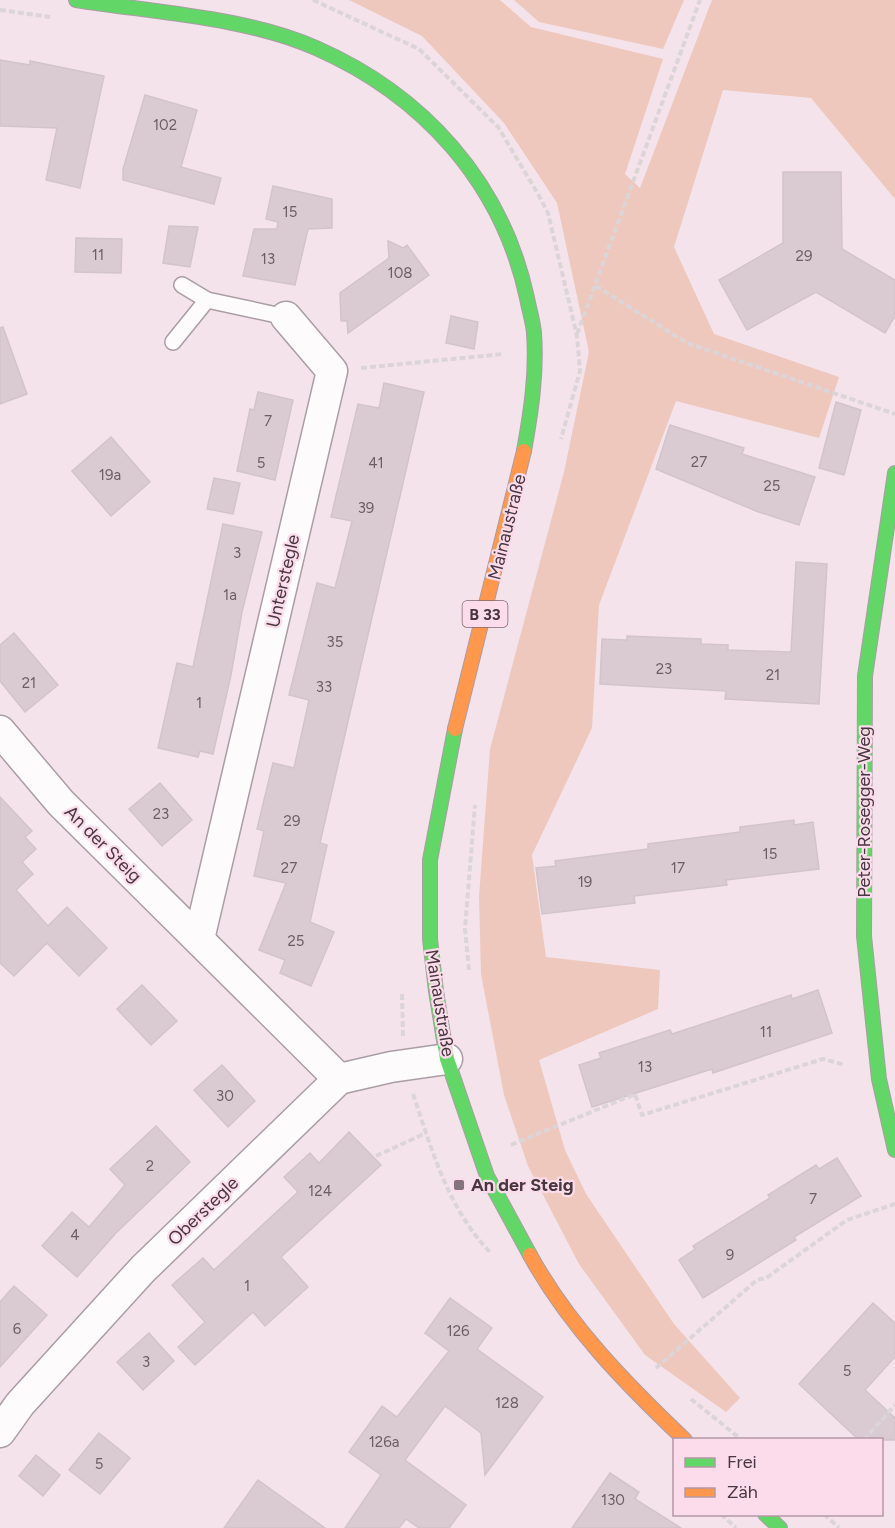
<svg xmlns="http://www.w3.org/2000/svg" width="895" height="1528" viewBox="0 0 895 1528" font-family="Figtree,sans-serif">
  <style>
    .green { fill: #eec8bc }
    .building { fill: #dacbd2; stroke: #d2c4cb; stroke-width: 1.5 }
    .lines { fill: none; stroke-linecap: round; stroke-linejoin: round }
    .lane-casing { stroke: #ab9da4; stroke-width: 18 }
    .street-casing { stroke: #ab9da4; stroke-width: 33 }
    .fast-casing { stroke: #ab9da4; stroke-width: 16 }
    .slow-casing { stroke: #ab9da4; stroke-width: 16 }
    .path { stroke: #dbd5d8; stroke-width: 4; stroke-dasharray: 6 3; stroke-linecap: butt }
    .lane { stroke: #fdfbfc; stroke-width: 15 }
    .street { stroke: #fdfbfc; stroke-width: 30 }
    .fast { stroke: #63d668; stroke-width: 14 }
    .slow { stroke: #ff974d; stroke-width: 14 }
    .poi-dot { fill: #84737b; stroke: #fcdbea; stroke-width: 2 }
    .labels { text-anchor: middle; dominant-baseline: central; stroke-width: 4.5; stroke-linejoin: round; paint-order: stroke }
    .number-label { font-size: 15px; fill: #6d5e64 }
    .shield { fill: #fcdbea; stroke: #7d6872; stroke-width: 1.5 }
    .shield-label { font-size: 16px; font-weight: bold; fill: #47373e }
    .street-label { font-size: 18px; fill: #47373e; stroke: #fcdbea }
    .poi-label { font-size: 18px; font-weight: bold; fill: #47373e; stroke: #fcdbea; text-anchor: start }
  </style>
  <rect width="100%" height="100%" fill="#f4e3eb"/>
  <g class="green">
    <polygon points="349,0 500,0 531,27 663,59 625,174 640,188 712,0 895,0 895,199 811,98 723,90 674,247 714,334 839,377 819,438 676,401 599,605 592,728 532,855 546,957 660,970 658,1009 539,1060 565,1150 586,1194 674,1324 740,1398 726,1412 645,1355 579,1264 528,1166 504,1095 481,974 479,897 490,749 564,472 589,352 557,203 504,123 422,36"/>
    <polygon points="514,0 684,0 663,49 539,22"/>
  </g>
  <g class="building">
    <polygon points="0,60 30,65 30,61 104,76 80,188 46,180 57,128 0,126"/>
    <polygon points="145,95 197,110 181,167 221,178 214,204 123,180 123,169"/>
    <polygon points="783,172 841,172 842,249 895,280 895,316 885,333 816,292 747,330 719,280 783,243"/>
    <polygon points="273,186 332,199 332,228 308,229 295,285 243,276 254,229 277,229 278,222 266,219"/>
    <polygon points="169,226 198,227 190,267 163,263"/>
    <polygon points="76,238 122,239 121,273 75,272"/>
    <polygon points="388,241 403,248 407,245 429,275 348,333 347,321 341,321 340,293 389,258"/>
    <polygon points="451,316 478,322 474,349 446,343"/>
    <polygon points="3,327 27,394 0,404 0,328"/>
    <polygon points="384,383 424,392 320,843 327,845 310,922 334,932 311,986 280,973 285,960 259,950 286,883 254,876 264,831 257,829 273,763 294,768 309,700 289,695 317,583 335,588 352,521 331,517 358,404 379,408"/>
    <polygon points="258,392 293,400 275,480 237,471 250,409 254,410"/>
    <polygon points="836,402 861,410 844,475 819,468"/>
    <polygon points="670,425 744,448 742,454 815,477 799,525 756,511 656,469"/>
    <polygon points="111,437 150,482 111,516 72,471"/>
    <polygon points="214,478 240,483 233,514 207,509"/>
    <polygon points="223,524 262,532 242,612 231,675 213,754 200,751 198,757 158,748 177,663 193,667"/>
    <polygon points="796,562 827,564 819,704 725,699 726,691 600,684 602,639 627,640 627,636 701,639 701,644 728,645 728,650 791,652"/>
    <polygon points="14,633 58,685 25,712 0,681 0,645"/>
    <polygon points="160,783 192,820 162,846 129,809"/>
    <polygon points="0,797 32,831 25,837 36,849 22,862 33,874 16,890 48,926 67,907 107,948 79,976 47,943 14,976 0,963"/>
    <polygon points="794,820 794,825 813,822 819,869 726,880 727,885 634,896 635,903 542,914 536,868 556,866 555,861 648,849 648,844 740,832 740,827"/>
    <polygon points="142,985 177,1021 151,1045 117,1009"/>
    <polygon points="818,990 832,1033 713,1073 712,1069 592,1107 579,1065 601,1058 599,1053 670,1030 672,1034 791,995 792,999"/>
    <polygon points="222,1065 255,1101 228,1127 194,1090"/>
    <polygon points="156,1126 190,1162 116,1233 77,1277 42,1246 72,1212 89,1227 125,1185 110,1169"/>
    <polygon points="349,1132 381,1165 281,1257 308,1287 265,1326 253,1312 195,1365 178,1347 205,1322 172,1285 203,1258 214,1270 298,1192 284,1177 310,1153 319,1163"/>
    <polygon points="837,1158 861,1196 794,1237 796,1240 703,1298 679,1260 695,1249 693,1246 770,1198 768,1195 816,1165 819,1169"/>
    <polygon points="14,1286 47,1315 0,1367 0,1302"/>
    <polygon points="450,1298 492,1328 477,1349 543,1397 485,1475 481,1433 445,1406 405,1460 466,1505 449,1528 419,1528 406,1519 399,1528 345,1528 381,1475 349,1452 382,1406 397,1417 449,1351 425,1333"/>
    <polygon points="873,1303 895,1323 895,1357 865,1390 895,1418 895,1440 859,1440 799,1384"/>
    <polygon points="149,1333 174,1361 143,1390 117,1362"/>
    <polygon points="99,1433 130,1458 100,1494 69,1470"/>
    <polygon points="36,1455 60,1475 43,1496 19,1476"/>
    <polygon points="610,1473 639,1492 635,1499 681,1528 572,1528"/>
    <polygon points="258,1480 325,1528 224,1528"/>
  </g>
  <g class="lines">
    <defs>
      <g id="lane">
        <polyline points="182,285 207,300 286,317"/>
        <polyline points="173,342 207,300"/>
      </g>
      <g id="street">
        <polyline points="0,731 61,803 339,1079"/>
        <polyline points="199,939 332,371 286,317"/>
        <polyline points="0,1432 20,1404 143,1269 339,1079 391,1067 447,1059"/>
      </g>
      <g id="fast">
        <path d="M76 0C151 12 247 17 316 48 423 95 502 182 527 298 529 309 533 321 534 333 537 373 531 412 524 451"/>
        <polyline points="895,473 865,676 864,936 879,1079 895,1150"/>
        <polyline points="455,729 430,860 430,939 436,991 447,1059 487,1176 530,1255"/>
        <polyline points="765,1514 780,1528"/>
      </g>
      <g id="slow">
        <polyline points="455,729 524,451"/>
        <path d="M530 1255C569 1326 626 1384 685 1440"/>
      </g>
    </defs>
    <use href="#lane" class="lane-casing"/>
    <use href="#street" class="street-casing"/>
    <use href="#fast" class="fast-casing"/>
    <use href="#slow" class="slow-casing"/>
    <g class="path">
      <polyline points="313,0 419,49 498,127 538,194 548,213 577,336 580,371 561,439"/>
      <polyline points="0,10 50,17"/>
      <polyline points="596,286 687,343 895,414"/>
      <polyline points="577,334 700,0"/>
      <polyline points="361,368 503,354"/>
      <polyline points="469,970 465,929 475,805"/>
      <polyline points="402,994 403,1037"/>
      <path d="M413 1094C432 1150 448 1209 490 1252"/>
      <polyline points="511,1145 635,1094 642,1115 823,1059 845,1065"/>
      <polyline points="376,1156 426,1133"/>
      <polyline points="656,1368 757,1280 766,1278 847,1220 895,1204"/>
      <polyline points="691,1399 742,1440"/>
      <polyline points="864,1440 895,1405"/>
      <polyline points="721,1514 736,1528"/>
      <polyline points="824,1514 839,1528"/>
    </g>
    <use href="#lane" class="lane"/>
    <use href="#street" class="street"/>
    <use href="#fast" class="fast"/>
    <use href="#slow" class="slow"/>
  </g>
  <rect class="poi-dot" x="453" y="1179" width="12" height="12" rx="3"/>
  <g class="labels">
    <g class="number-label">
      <text x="165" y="125">102</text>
      <text x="290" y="212">15</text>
      <text x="98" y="255">11</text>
      <text x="804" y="256">29</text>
      <text x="268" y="259">13</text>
      <text x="400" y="273">108</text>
      <text x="268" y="421">7</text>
      <text x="699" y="462">27</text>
      <text x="261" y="463">5</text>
      <text x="376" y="463">41</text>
      <text x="110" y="475">19a</text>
      <text x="772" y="486">25</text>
      <text x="366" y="508">39</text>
      <text x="237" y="553">3</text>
      <text x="230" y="595">1a</text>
      <text x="335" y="642">35</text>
      <text x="664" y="669">23</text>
      <text x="773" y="675">21</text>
      <text x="29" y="683">21</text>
      <text x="324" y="687">33</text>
      <text x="199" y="703">1</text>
      <text x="161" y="814">23</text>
      <text x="292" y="821">29</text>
      <text x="770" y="854">15</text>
      <text x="289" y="868">27</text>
      <text x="678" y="868">17</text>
      <text x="585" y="882">19</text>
      <text x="296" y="941">25</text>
      <text x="766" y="1032">11</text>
      <text x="645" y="1067">13</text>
      <text x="225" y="1096">30</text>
      <text x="150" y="1166">2</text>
      <text x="320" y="1191">124</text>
      <text x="813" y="1199">7</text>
      <text x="75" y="1235">4</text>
      <text x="730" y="1255">9</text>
      <text x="247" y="1286">1</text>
      <text x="17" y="1329">6</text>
      <text x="458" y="1331">126</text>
      <text x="146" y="1362">3</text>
      <text x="847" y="1371">5</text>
      <text x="507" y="1403">128</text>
      <text x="384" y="1442">126a</text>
      <text x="99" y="1464">5</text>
      <text x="613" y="1500">130</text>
    </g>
    <rect class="shield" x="462.5" y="601" width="45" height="26" rx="4.5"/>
    <g class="shield-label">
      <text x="485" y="614">B 33</text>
    </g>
    <g class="street-label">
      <text transform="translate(507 527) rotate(-76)">Mainaustraße</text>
      <text transform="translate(283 581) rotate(-77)">Unterstegle</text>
      <text transform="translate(864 812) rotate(-90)">Peter-Rosegger-Weg</text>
      <text transform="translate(103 844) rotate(45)">An der Steig</text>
      <text transform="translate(440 1003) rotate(81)">Mainaustraße</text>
      <text transform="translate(203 1211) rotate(-44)">Oberstegle</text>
    </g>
    <g class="poi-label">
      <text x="471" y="1185">An der Steig</text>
    </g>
  </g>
  <rect x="673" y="1438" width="210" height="78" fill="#fcdbea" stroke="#b499a5" stroke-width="1.5"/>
  <rect x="685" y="1458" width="30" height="9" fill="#63d668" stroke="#b499a5" stroke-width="1.5"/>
  <text x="727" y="1468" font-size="18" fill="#47373e">Frei</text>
  <rect x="685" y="1488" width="30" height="9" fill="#ff974d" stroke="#b499a5" stroke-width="1.5"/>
  <text x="727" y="1498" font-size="18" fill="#47373e">Zäh</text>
</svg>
